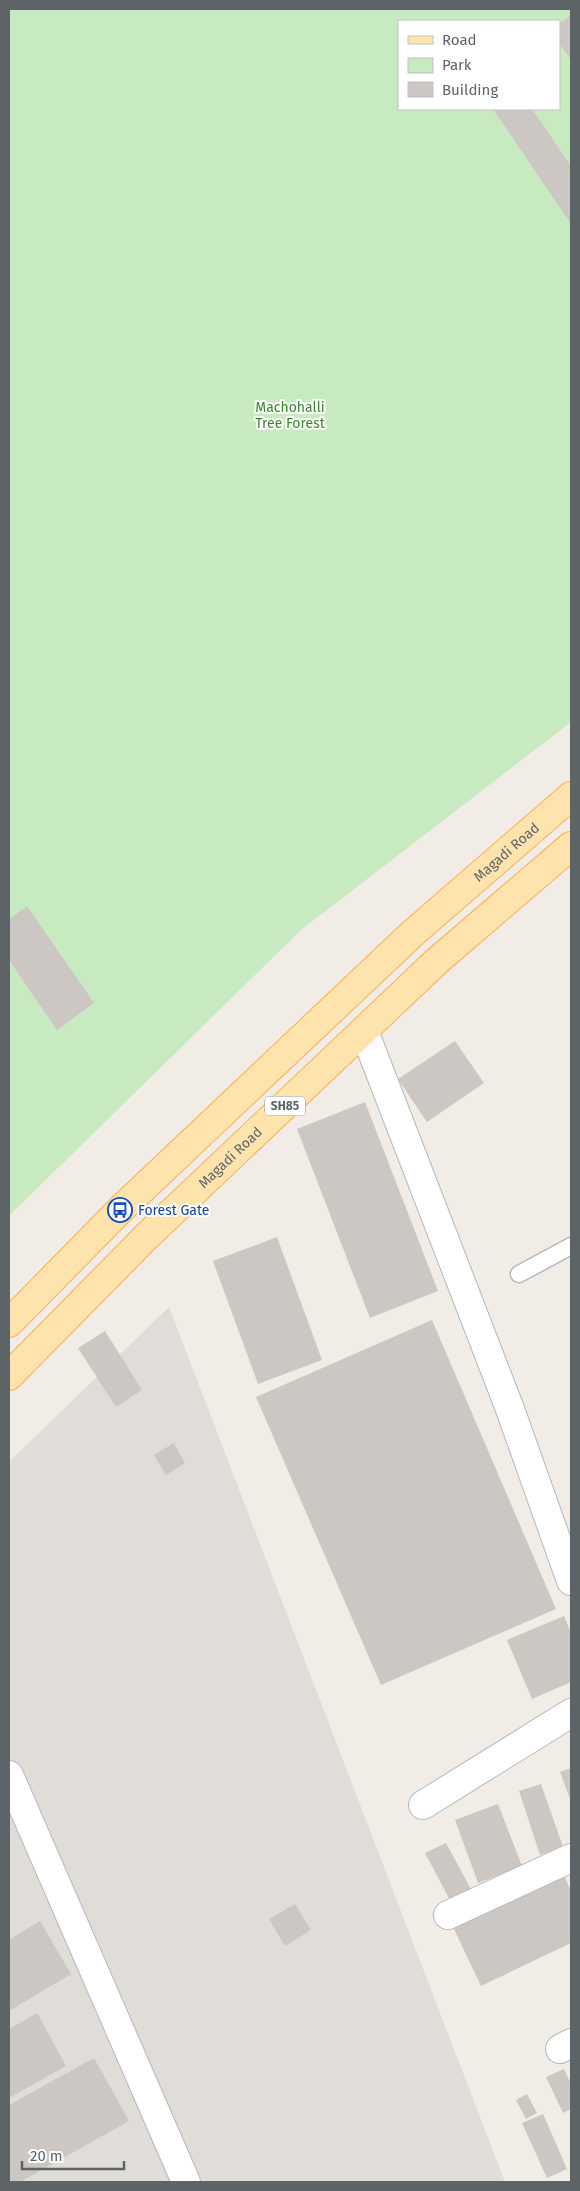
<svg xmlns="http://www.w3.org/2000/svg" width="580" height="2191" viewBox="0 0 580 2191" font-family="'Fira Sans',sans-serif">
  <style>
    .industrial { fill: #e0dcd8 }
    .green { fill: #c8eac1; fill-rule: evenodd }
    .building { fill: #ccc7c2 }
    .lines { fill: none; stroke-linecap: round; stroke-linejoin: round }
    .service-casing { stroke: #b3b8bb; stroke-width: 19 }
    .minor-casing { stroke: #b3b8bb; stroke-width: 30 }
    .primary-casing { stroke: #fdaf53; stroke-width: 30 }
    .service { stroke: #fff; stroke-width: 16 }
    .minor { stroke: #fff; stroke-width: 28 }
    .primary { stroke: #ffe3ad; stroke-width: 28 }
    .labels { text-anchor: middle; dominant-baseline: central; stroke-width: 4; stroke-linejoin: round; paint-order: stroke }
    .shield { fill: #fff; stroke: #8e9295; stroke-width: 1 }
    .shield-label { font-size: 12px; font-weight: bold; fill: #5d6467 }
    .park-label { font-size: 14px; fill: #3a862e; stroke: #fff }
    .street-label { font-size: 14px; fill: #5d6467; stroke: #fff }
    .transit-label { font-size: 14px; fill: #164399; stroke: #fff; text-anchor: start }
  </style>
  <rect width="100%" height="100%" fill="#f1ece6"/>
  <polygon class="industrial" points="169,1307 505,2182 9,2182 9,1462"/>
  <path class="green" d="M9 9H571V722L301 930 9 1216ZM399 21H559V109H399Z"/>
  <g class="building">
    <polygon points="571,15 571,60 559,43 559,24"/>
    <polygon points="493,109 532,109 571,166 571,224"/>
    <polygon points="27,906 94,1003 57,1030 9,960 9,919"/>
    <polygon points="455,1041 484,1083 427,1122 398,1079"/>
    <polygon points="365,1102 438,1291 370,1318 297,1129"/>
    <polygon points="277,1237 322,1360 258,1384 213,1261"/>
    <polygon points="432,1320 556,1609 381,1685 256,1397"/>
    <polygon points="105,1331 142,1390 116,1407 78,1348"/>
    <polygon points="174,1443 185,1463 166,1475 154,1455"/>
    <polygon points="564,1616 571,1633 571,1682 532,1699 507,1640"/>
    <polygon points="571,1768 571,1802 560,1772"/>
    <polygon points="541,1784 563,1847 540,1855 519,1791"/>
    <polygon points="498,1804 522,1866 478,1883 455,1820"/>
    <polygon points="446,1843 472,1891 451,1902 425,1853"/>
    <polygon points="563,1873 571,1891 571,1943 481,1986 453,1927"/>
    <polygon points="295,1904 311,1930 285,1946 269,1919"/>
    <polygon points="40,1921 71,1974 9,2011 9,1940"/>
    <polygon points="37,2013 66,2066 9,2098 9,2029"/>
    <polygon points="94,2058 129,2121 20,2182 9,2182 9,2105"/>
    <polygon points="564,2069 571,2084 571,2109 563,2113 546,2077"/>
    <polygon points="527,2094 537,2113 526,2119 516,2100"/>
    <polygon points="543,2114 567,2169 547,2178 522,2123"/>
  </g>
  <g class="lines">
    <defs>
      <polyline id="service" points="519,1274 571,1246"/>
      <g id="minor">
        <polyline points="364,1031 510,1409 571,1581"/>
        <polyline points="9,1775 186,2182"/>
        <polyline points="423,1805 571,1713"/>
        <polyline points="448,1915 571,1858"/>
        <polyline points="560,2049 571,2043"/>
      </g>
      <g id="primary">
        <path id="s1" d="M9 1323 120 1210 413 933 571 796"/>
        <path id="s2" d="M9 1376 146 1237 437 961 571 846"/>
      </g>
    </defs>
    <use href="#service" class="service-casing"/>
    <use href="#minor" class="minor-casing"/>
    <use href="#primary" class="primary-casing"/>
    <use href="#service" class="service"/>
    <use href="#minor" class="minor"/>
    <use href="#primary" class="primary"/>
  </g>
  <defs>
    <symbol id="bus-ring" viewBox="-11 -11 22 22"><circle r="9.5" fill="#fff" stroke="#1a4fb4" stroke-width="1.5"/><path d="M-5-6H5V4H4V6H2V4H-2V6H-4V4H-5ZM-3.5-4V0h7V-4ZM-3.5 1.2v1.5H-2V1.2ZM2 1.2v1.5H3.5V1.2Z" fill="#1a4fb4"/></symbol>
  </defs>
  <g fill-rule="evenodd">
    <use href="#bus-ring" x="106" y="1196" width="28" height="28"/>
  </g>
  <g class="labels">
    <rect class="shield" x="265" y="1096.5" width="40" height="19" rx="4"/>
    <g class="shield-label">
      <text x="285" y="1106">SH85</text>
    </g>
    <g class="park-label">
      <text x="290" y="407">Machohalli<tspan x="290" dy="16">Tree Forest</tspan></text>
    </g>
    <g class="street-label">
      <text stroke="none"><textPath href="#s1" startOffset="685">Magadi Road</textPath></text>
      <text stroke="none"><textPath href="#s2" startOffset="311">Magadi Road</textPath></text>
    </g>
    <g class="transit-label">
      <text x="138" y="1210">Forest Gate</text>
    </g>
  </g>
  <rect width="580" height="2191" fill="none" stroke="#5d6467" stroke-width="20"/>
  <rect x="398" y="20" width="162" height="90" fill="#ffffff" stroke="#bec1c2"/>
  <rect x="408" y="36" width="25" height="8" fill="#ffe3ad" stroke="#bec1c2"/>
  <text x="442" y="45" font-size="15" fill="#5d6467">Road</text>
  <rect x="408" y="58" width="25" height="15" fill="#c8eac1" stroke="#bec1c2"/>
  <text x="442" y="70" font-size="15" fill="#5d6467">Park</text>
  <rect x="408" y="82" width="25" height="15" fill="#ccc7c2" stroke="#bec1c2"/>
  <text x="442" y="95" font-size="15" fill="#5d6467">Building</text>
  <path d="M22 2161v8h102v-8" fill="none" stroke="#5d6467" stroke-width="2.5"/>
  <text x="30" y="2161" font-size="15" fill="#5d6467" stroke="#ffffff" stroke-width="4" paint-order="stroke">20 m</text>
</svg>
